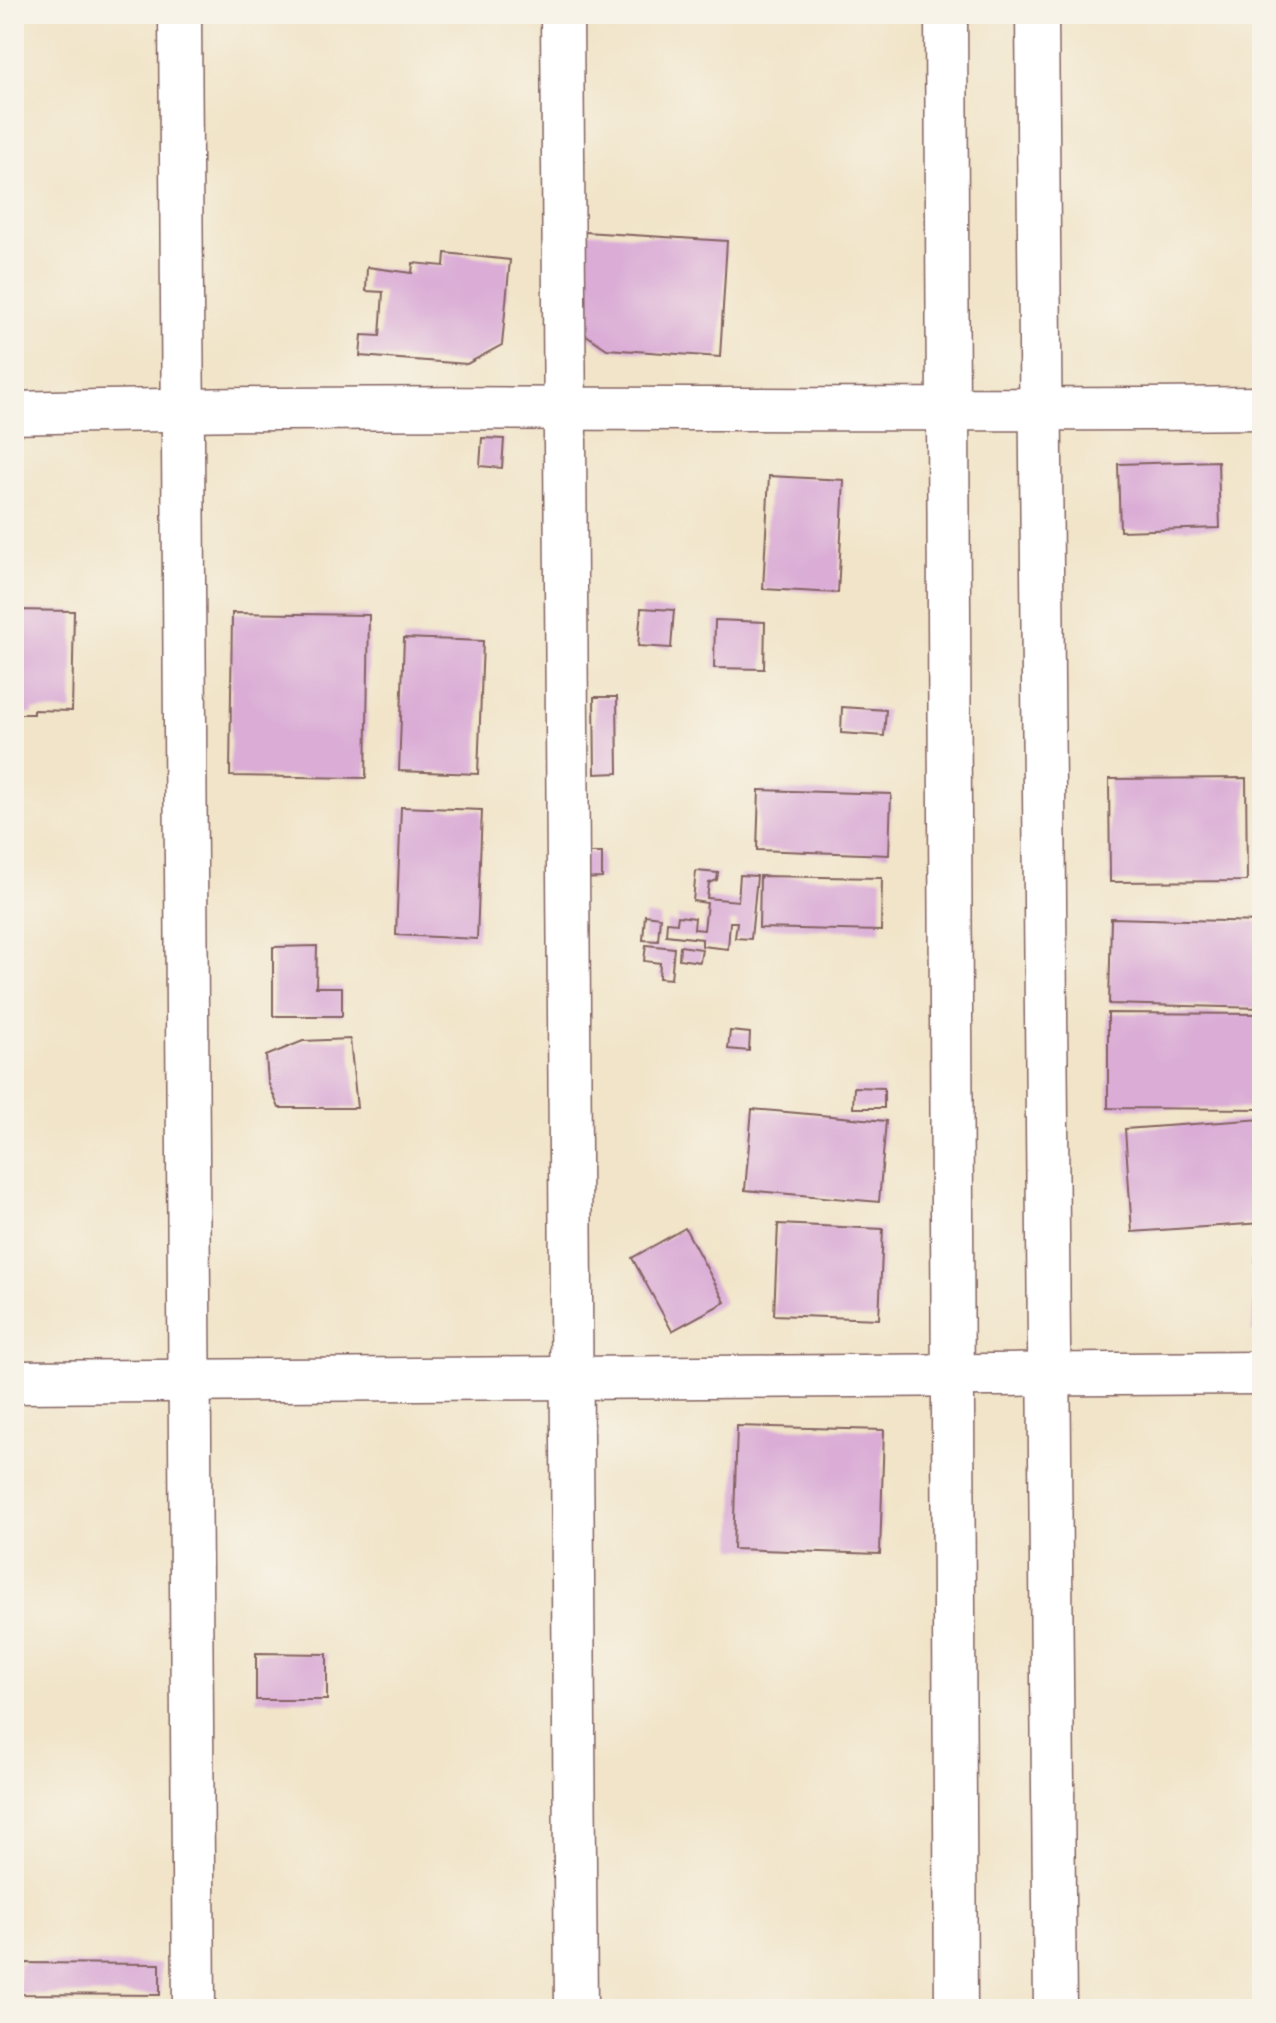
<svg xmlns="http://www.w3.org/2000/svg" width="1276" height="2023" viewBox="0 0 1276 2023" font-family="'Architects Daughter',sans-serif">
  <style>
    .building { fill: #daacd6 }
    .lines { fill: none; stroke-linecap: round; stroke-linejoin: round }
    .minor-casing { stroke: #846462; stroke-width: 45 }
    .minor { stroke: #fff; stroke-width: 42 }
  </style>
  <rect width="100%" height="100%" fill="#f7f3e8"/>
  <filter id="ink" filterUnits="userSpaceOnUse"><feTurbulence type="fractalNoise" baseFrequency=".0125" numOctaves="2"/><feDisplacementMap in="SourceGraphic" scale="16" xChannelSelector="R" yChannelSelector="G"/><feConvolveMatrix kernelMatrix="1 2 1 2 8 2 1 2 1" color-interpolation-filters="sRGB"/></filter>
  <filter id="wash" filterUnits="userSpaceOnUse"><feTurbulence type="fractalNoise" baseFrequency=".006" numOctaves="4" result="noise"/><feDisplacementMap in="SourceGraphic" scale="32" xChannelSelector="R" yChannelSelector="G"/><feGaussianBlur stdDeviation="1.8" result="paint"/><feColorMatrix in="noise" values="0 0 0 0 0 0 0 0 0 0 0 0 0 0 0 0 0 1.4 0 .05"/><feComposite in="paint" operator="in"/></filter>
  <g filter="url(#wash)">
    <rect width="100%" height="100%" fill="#f1e4c8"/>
    <g id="blocks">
      <g class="building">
        <polygon points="585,232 727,241 720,357 607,349 579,330"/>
        <polygon points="445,253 510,260 502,345 467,364 360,356 362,335 380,336 383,292 366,291 367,267 412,273 413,263 444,266"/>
        <polygon points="482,438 504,439 502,468 480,466"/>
        <polygon points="1218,461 1220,528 1120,531 1118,464"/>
        <polygon points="769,476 844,480 838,593 763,589"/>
        <polygon points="641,608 674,610 671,648 638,646"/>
        <polygon points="14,610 74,611 72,711 33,710 33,714 14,714"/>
        <polygon points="232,613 369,615 366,778 230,776"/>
        <polygon points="715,620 765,622 764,669 714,668"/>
        <polygon points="404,638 483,641 478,774 399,771"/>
        <polygon points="594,697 617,697 618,773 595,774"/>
        <polygon points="842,707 886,710 884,736 841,733"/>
        <polygon points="1246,778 1247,881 1110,882 1109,779"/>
        <polygon points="759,790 891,794 889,855 757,850"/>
        <polygon points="401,807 482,810 477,939 396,935"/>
        <polygon points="576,853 602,853 602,878 577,879"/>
        <polygon points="696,871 718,873 717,880 709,883 707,898 738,901 740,875 757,876 751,939 735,938 737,922 730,922 728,949 702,946 702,939 666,935 667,922 677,923 678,916 695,918 694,929 704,930 707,903 693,901"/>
        <polygon points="760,876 882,878 881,931 759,928"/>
        <polygon points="645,915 660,917 658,941 643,940"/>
        <polygon points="1111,918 1262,922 1262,1008 1109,1004"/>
        <polygon points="646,945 674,948 671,979 659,978 660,963 644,961"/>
        <polygon points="317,946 316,987 342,987 342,1016 273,1016 273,947"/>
        <polygon points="680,946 702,949 700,962 679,959"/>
        <polygon points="1108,1013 1262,1014 1262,1109 1108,1108"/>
        <polygon points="730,1031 750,1033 749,1051 728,1049"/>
        <polygon points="350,1039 357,1108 279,1108 268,1082 266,1056 303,1041"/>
        <polygon points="854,1087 884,1088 884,1108 853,1108"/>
        <polygon points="752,1109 886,1121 879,1202 745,1190"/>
        <polygon points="1262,1119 1262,1223 1132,1232 1125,1129"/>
        <polygon points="778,1224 883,1229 879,1319 774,1315"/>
        <polygon points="685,1228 725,1302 672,1331 632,1258"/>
        <polygon points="1257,1233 1262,1233 1262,1332 1252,1332"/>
        <polygon points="737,1426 884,1430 880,1554 733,1549"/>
        <polygon points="256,1653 327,1654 327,1700 256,1700"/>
        <polygon points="19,1963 160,1964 160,1995 19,1994"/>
      </g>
    </g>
  </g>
  <g filter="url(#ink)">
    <use href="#blocks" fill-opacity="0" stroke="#846462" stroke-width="2"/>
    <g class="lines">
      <defs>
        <g id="minor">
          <polyline points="180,14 194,2009"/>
          <polyline points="562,14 576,2009"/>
          <polyline points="946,14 956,2009"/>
          <polyline points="1037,14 1055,2009"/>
          <path d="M14 413C430 403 846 413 1262 408"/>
          <polyline points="14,1382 1262,1373"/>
        </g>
      </defs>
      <use href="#minor" class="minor-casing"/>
      <use href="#minor" class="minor"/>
    </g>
  </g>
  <rect width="1276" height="2023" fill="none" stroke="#f7f3e8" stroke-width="48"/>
</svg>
